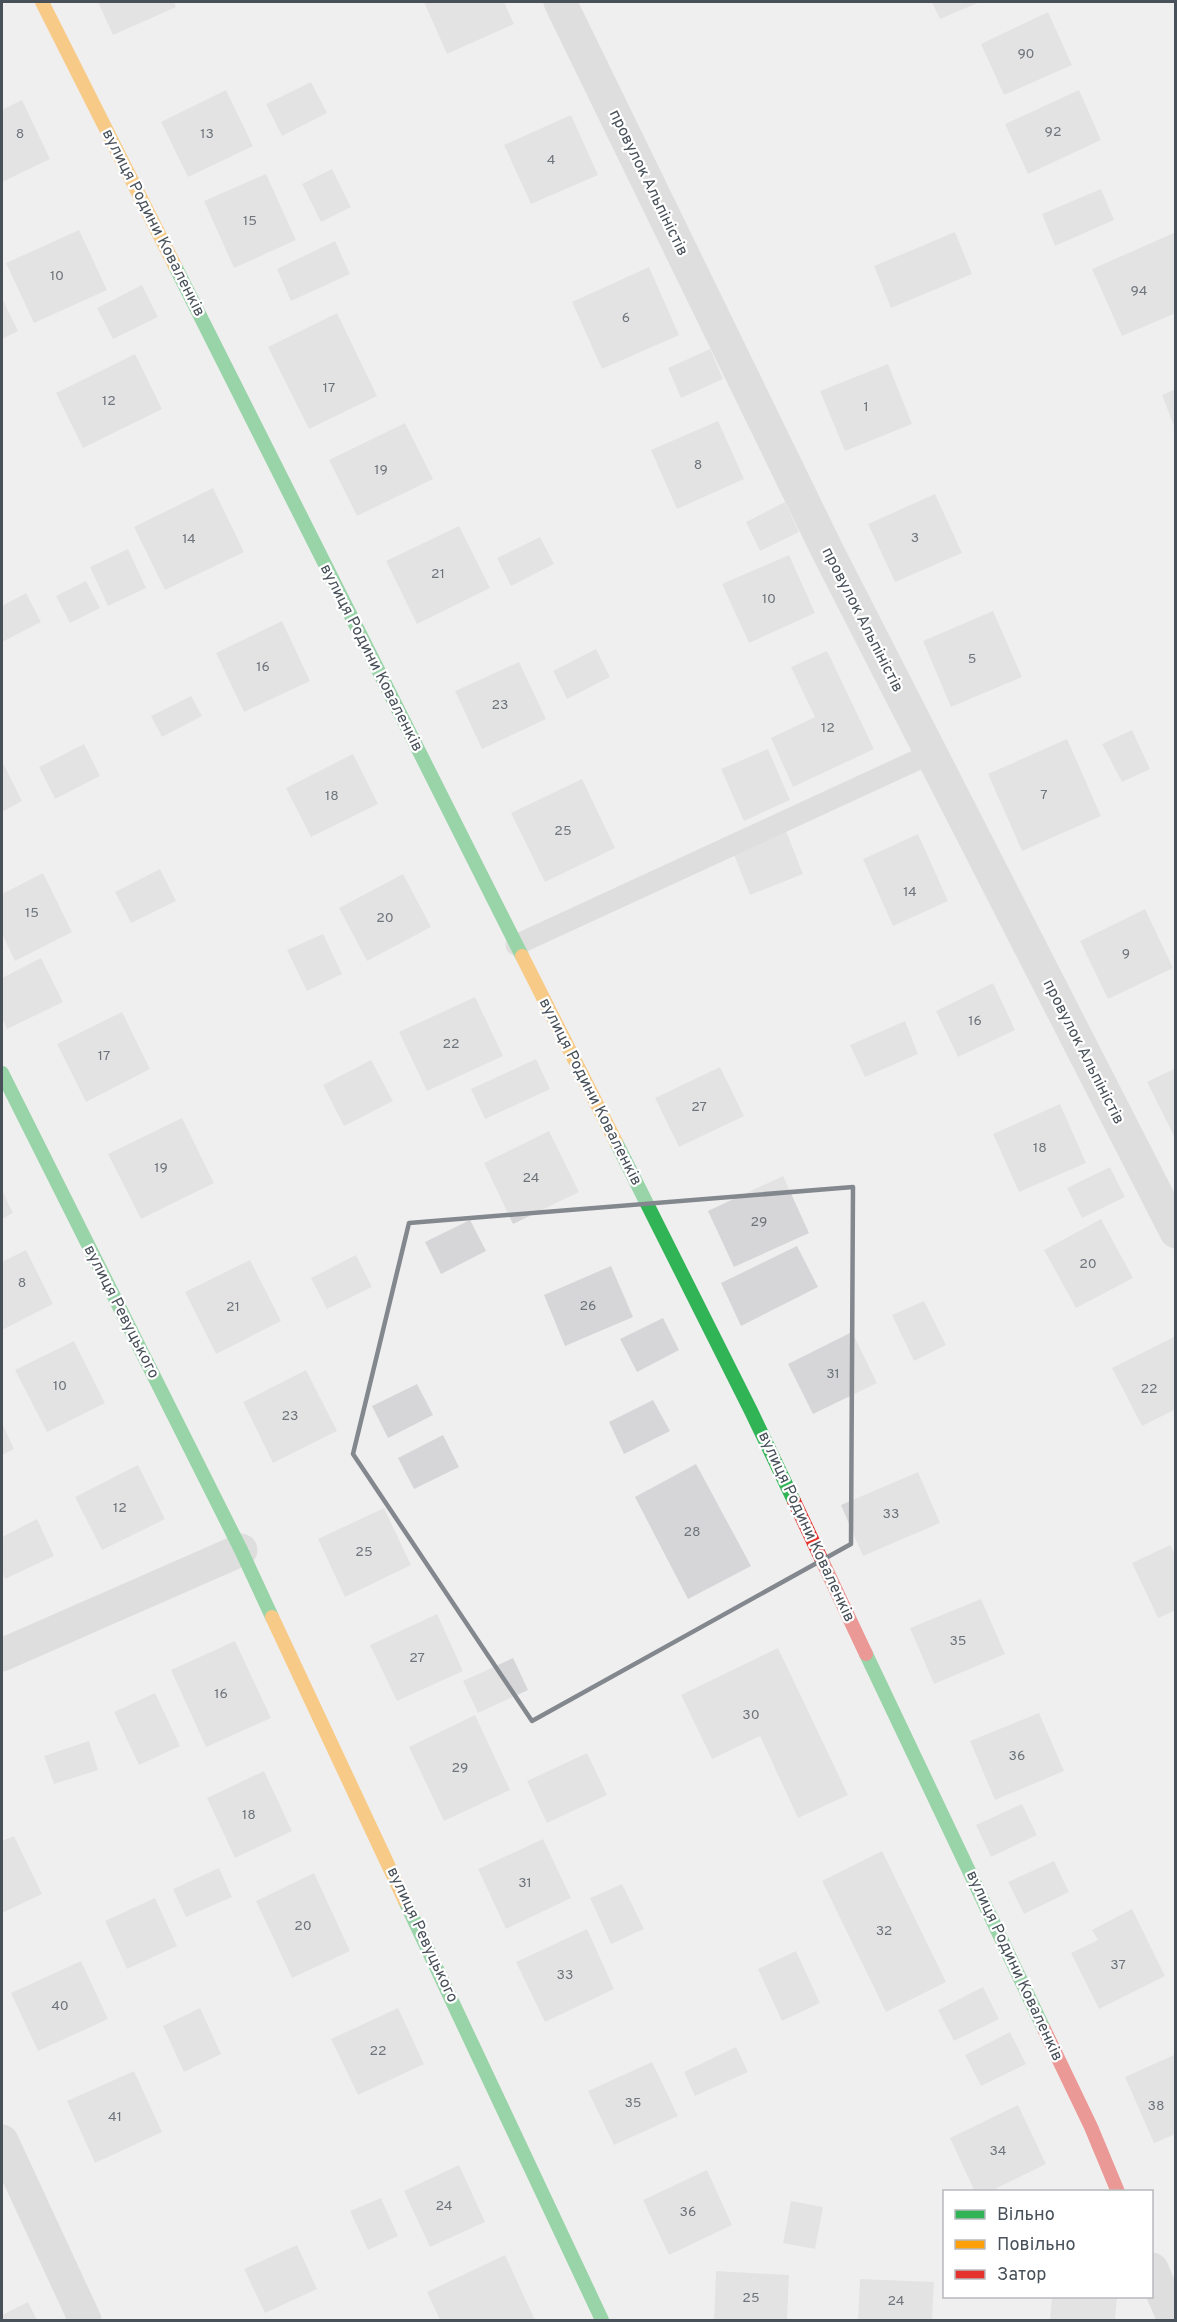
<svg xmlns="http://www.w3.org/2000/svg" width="1177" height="2322" viewBox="0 0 1177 2322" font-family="Overpass,sans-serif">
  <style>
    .building { fill: #d6d6d8 }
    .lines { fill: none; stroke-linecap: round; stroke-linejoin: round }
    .lane { stroke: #cacbcd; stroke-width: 21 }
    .street { stroke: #cacbcd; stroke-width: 33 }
    .fast { stroke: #30b455; stroke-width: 14 }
    .slow { stroke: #ff9f0a; stroke-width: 14 }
    .jam { stroke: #e5322d; stroke-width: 14 }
    .marked { fill: none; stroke: #83888e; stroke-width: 4.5; stroke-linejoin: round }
    .labels { text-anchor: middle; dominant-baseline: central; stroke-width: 4.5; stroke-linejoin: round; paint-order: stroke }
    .number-label { font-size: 14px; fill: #6d747b }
    .street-label { font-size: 16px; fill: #48515a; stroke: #fff }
  </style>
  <rect width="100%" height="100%" fill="#f0efef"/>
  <g class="building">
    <polygon points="98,2 174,2 176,7 113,35"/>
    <polygon points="424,2 504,2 514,24 447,54"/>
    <polygon points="932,2 980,2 940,19"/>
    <polygon points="1048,12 1072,65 1004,95 981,44"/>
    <polygon points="311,82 327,113 282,136 266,104"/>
    <polygon points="226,90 253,146 188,177 161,122"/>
    <polygon points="1079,90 1101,140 1028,174 1005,124"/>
    <polygon points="22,100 50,159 2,182 2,110"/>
    <polygon points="571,115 598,175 531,204 504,145"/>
    <polygon points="332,169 351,207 321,222 302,184"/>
    <polygon points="266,174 296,240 234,268 204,201"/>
    <polygon points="1101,189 1114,220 1055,246 1042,214"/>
    <polygon points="79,230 107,290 34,323 6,263"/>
    <polygon points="955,232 972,274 891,308 874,266"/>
    <polygon points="1176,232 1176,313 1122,336 1092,269"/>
    <polygon points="335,241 350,274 291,301 277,269"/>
    <polygon points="649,267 679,335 602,369 572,302"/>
    <polygon points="142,285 158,317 113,339 97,308"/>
    <polygon points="2,298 18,331 2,339"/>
    <polygon points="337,313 377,396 309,429 268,347"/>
    <polygon points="710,349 723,379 681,398 668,368"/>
    <polygon points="135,354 162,409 83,448 56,393"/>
    <polygon points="888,364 912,424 845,451 820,391"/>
    <polygon points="1176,389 1176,429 1175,429 1162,395"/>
    <polygon points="718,421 744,479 677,509 651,450"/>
    <polygon points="405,423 433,479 357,516 329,460"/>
    <polygon points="213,488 244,552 165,590 134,527"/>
    <polygon points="935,494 962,553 895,582 868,524"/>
    <polygon points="785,502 799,532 760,551 746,522"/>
    <polygon points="459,526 490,588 417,624 386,561"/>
    <polygon points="540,537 554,564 511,586 497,558"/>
    <polygon points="128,549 146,588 108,606 90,567"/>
    <polygon points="789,555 815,613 749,643 722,584"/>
    <polygon points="86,581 100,608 70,623 56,596"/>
    <polygon points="26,593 41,622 2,642 2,606"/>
    <polygon points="993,611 1022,677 951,707 923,641"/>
    <polygon points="282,621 310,681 244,712 216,653"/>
    <polygon points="596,649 610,677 567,699 553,671"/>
    <polygon points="827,651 874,749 793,787 771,738 815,717 791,667"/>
    <polygon points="519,662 546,719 482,749 455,691"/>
    <polygon points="191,696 202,716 162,737 151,716"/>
    <polygon points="1132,730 1150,769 1122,782 1102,744"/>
    <polygon points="1067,739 1101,816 1022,851 988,774"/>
    <polygon points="84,744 100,776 55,799 39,767"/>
    <polygon points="768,749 790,800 744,821 721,769"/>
    <polygon points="353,754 378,804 311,837 286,788"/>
    <polygon points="2,761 22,801 2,812"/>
    <polygon points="582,779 615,848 545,882 511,813"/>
    <polygon points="786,831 803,874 750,895 733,852"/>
    <polygon points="918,834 948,901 893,926 863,859"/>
    <polygon points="160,869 176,901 131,923 115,892"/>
    <polygon points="43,873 72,932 15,961 2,934 2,894"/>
    <polygon points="403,874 431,927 367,961 339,908"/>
    <polygon points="1145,909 1173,968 1108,999 1080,941"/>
    <polygon points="323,934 342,974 307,991 287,950"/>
    <polygon points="41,958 63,1002 7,1029 2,1018 2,978"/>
    <polygon points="993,983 1015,1030 958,1057 936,1011"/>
    <polygon points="475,997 503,1056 427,1091 399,1032"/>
    <polygon points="122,1012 150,1069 86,1102 57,1044"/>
    <polygon points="905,1021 918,1054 865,1077 850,1045"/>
    <polygon points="536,1059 550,1089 485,1119 471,1089"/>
    <polygon points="371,1060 393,1101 344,1126 323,1085"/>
    <polygon points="720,1067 744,1116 679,1147 655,1098"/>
    <polygon points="1176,1068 1176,1140 1147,1082"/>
    <polygon points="1060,1104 1086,1163 1019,1192 993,1134"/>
    <polygon points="182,1118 214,1183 141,1219 108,1154"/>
    <polygon points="549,1131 579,1192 513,1224 484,1163"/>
    <polygon points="1110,1167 1125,1197 1082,1218 1067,1188"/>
    <polygon points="783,1176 809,1233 734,1267 708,1211"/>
    <polygon points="2,1190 13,1213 2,1219"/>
    <polygon points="1101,1219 1133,1278 1076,1308 1044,1250"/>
    <polygon points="470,1220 486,1251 441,1274 425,1242"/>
    <polygon points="797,1246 818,1287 741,1326 721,1283"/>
    <polygon points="26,1250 53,1304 2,1330 2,1262"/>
    <polygon points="356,1255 372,1287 327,1309 311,1278"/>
    <polygon points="250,1260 281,1321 216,1354 185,1292"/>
    <polygon points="611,1266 633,1317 565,1346 544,1295"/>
    <polygon points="924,1301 946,1345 914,1361 892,1315"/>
    <polygon points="663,1318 679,1350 637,1372 620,1339"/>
    <polygon points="852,1332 877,1383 813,1414 788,1364"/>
    <polygon points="1176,1336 1176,1409 1142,1426 1112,1368"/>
    <polygon points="74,1341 105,1403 47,1432 15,1370"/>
    <polygon points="306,1370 337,1431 273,1463 243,1402"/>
    <polygon points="417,1384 433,1415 388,1438 372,1406"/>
    <polygon points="653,1400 670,1431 624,1454 609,1422"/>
    <polygon points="2,1423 14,1449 2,1455"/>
    <polygon points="443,1435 459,1467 414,1489 398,1458"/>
    <polygon points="696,1464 751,1566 688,1599 635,1497"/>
    <polygon points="138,1465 165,1519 102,1550 75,1497"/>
    <polygon points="918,1472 940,1523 863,1556 841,1505"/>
    <polygon points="384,1508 411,1565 345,1597 318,1539"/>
    <polygon points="37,1519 54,1556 5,1579 2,1571 2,1537"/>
    <polygon points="1170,1545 1176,1556 1176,1610 1158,1618 1132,1563"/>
    <polygon points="981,1599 1005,1654 934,1684 910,1628"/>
    <polygon points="437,1614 463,1671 397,1701 370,1645"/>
    <polygon points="235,1641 271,1718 206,1747 171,1670"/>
    <polygon points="778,1648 848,1795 798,1818 760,1736 712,1759 681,1695"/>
    <polygon points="513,1658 528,1690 478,1713 463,1681"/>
    <polygon points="155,1693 180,1746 139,1765 114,1712"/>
    <polygon points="1039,1713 1064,1771 995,1800 970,1741"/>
    <polygon points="475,1715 510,1790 444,1821 409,1747"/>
    <polygon points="89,1741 98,1770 54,1784 44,1756"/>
    <polygon points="587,1753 607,1795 547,1823 527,1781"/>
    <polygon points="264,1771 292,1831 235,1858 207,1798"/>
    <polygon points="1022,1804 1037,1835 991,1857 976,1825"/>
    <polygon points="14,1836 42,1894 2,1913 2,1841"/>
    <polygon points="543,1839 571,1898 506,1929 478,1869"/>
    <polygon points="882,1851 946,1982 886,2012 822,1881"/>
    <polygon points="1054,1861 1069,1892 1024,1914 1008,1882"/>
    <polygon points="219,1868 232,1897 186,1917 173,1889"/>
    <polygon points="314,1873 350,1951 292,1978 256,1901"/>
    <polygon points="622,1884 644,1929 611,1944 590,1898"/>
    <polygon points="155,1898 177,1946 127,1969 105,1921"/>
    <polygon points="1132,1909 1165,1976 1099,2009 1071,1953 1098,1940 1092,1930"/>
    <polygon points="587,1929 614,1989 545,2022 516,1962"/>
    <polygon points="796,1951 820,2003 782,2021 758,1969"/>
    <polygon points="81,1961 108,2019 38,2051 11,1993"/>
    <polygon points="983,1987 999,2019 954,2041 938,2010"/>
    <polygon points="200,2008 221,2054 184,2072 163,2026"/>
    <polygon points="398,2008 424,2064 358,2095 331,2039"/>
    <polygon points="1010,2032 1026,2064 981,2086 965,2055"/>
    <polygon points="736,2047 748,2072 695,2096 684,2072"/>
    <polygon points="1176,2054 1176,2134 1154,2143 1125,2077"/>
    <polygon points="652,2062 678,2116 614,2145 588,2091"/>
    <polygon points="134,2071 162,2132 95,2163 67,2101"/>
    <polygon points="1018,2105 1046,2164 989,2192 975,2192 950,2138"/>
    <polygon points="459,2165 485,2222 430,2247 404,2191"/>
    <polygon points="707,2170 732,2225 669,2255 643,2200"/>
    <polygon points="381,2198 398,2236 368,2250 350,2211"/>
    <polygon points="791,2201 823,2207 815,2249 783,2243"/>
    <polygon points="297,2245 317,2289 265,2313 244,2269"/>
    <polygon points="505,2255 535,2320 440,2320 427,2292"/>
    <polygon points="716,2271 789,2275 787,2320 714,2320"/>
    <polygon points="860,2279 934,2282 932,2320 858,2320"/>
    <polygon points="1052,2296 1117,2296 1115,2320 1050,2320"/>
    <polygon points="28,2302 37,2320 2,2320 2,2315"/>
  </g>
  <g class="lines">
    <polyline class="lane" points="516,945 930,754"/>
    <g class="street">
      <polyline points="560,2 828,552 1176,1232"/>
      <polyline points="2,1655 241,1550"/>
      <polyline points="2,2141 85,2320"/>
      <polyline points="1152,2269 1174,2320"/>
    </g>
    <g class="fast">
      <polyline points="175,266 522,956"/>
      <polyline points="2,1073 241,1550 272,1617"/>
      <polyline points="616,1142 751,1411 794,1501"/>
      <polyline points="866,1654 1044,2029"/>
      <polyline points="405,1901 602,2320"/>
    </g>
    <g class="slow">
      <polyline points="42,2 175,266"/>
      <polyline points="522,956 616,1142"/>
      <polyline points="272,1617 405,1901"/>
    </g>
    <g class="jam">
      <polyline points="794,1501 866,1654"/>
      <polyline points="1044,2029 1091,2127 1118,2192"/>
    </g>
  </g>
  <path d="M0 0H1177V2322H0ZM853 1187 851 1544 532 1721 353 1454 409 1223Z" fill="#f0efef" fill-opacity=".55" fill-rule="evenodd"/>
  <path class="marked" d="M853 1187 851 1544 532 1721 353 1454 409 1223Z"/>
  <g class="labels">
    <g class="number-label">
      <text x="1026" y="54">90</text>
      <text x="1053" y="132">92</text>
      <text x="20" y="134">8</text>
      <text x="207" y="134">13</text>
      <text x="551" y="160">4</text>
      <text x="250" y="221">15</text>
      <text x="57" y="276">10</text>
      <text x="1139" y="291">94</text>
      <text x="626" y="318">6</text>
      <text x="329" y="388">17</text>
      <text x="109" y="401">12</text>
      <text x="866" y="407">1</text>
      <text x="698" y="465">8</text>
      <text x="381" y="470">19</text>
      <text x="915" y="538">3</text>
      <text x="189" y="539">14</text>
      <text x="438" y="574">21</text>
      <text x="769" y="599">10</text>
      <text x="972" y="659">5</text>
      <text x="263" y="667">16</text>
      <text x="500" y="705">23</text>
      <text x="828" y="728">12</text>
      <text x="1044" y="795">7</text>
      <text x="332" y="796">18</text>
      <text x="563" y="831">25</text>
      <text x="910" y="892">14</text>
      <text x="32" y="913">15</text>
      <text x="385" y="918">20</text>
      <text x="1126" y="954">9</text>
      <text x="975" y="1021">16</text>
      <text x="451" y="1044">22</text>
      <text x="104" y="1056">17</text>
      <text x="699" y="1107">27</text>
      <text x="1040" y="1148">18</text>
      <text x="161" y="1168">19</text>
      <text x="531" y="1178">24</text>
      <text x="759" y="1222">29</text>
      <text x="1088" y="1264">20</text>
      <text x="22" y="1283">8</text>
      <text x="588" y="1306">26</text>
      <text x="233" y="1307">21</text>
      <text x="833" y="1374">31</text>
      <text x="60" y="1386">10</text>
      <text x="1149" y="1389">22</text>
      <text x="290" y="1416">23</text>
      <text x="120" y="1508">12</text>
      <text x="891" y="1514">33</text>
      <text x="692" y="1532">28</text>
      <text x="364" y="1552">25</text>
      <text x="958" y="1641">35</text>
      <text x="417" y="1658">27</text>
      <text x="221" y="1694">16</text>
      <text x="751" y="1715">30</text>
      <text x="1017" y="1756">36</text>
      <text x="460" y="1768">29</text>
      <text x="249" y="1815">18</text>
      <text x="525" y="1883">31</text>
      <text x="303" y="1926">20</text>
      <text x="884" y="1931">32</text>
      <text x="1118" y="1965">37</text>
      <text x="565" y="1975">33</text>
      <text x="60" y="2006">40</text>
      <text x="378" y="2051">22</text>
      <text x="633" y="2103">35</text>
      <text x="1156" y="2106">38</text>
      <text x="115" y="2117">41</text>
      <text x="998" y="2151">34</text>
      <text x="444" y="2206">24</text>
      <text x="688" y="2212">36</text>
      <text x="751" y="2298">25</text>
      <text x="896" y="2301">24</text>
    </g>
    <g class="street-label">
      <text transform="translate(648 183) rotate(64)">провулок Альпіністів</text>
      <text transform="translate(153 223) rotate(63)">вулиця Родини Коваленків</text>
      <text transform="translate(862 620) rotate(63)">провулок Альпіністів</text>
      <text transform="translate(371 658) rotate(63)">вулиця Родини Коваленків</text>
      <text transform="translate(1083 1052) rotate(63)">провулок Альпіністів</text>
      <text transform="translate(590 1092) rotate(63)">вулиця Родини Коваленків</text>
      <text transform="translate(121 1312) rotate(63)">вулиця Ревуцького</text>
      <text transform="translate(806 1527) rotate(65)">вулиця Родини Коваленків</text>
      <text transform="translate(422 1935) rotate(65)">вулиця Ревуцького</text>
      <text transform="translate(1014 1966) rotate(65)">вулиця Родини Коваленків</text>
    </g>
  </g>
  <rect width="1177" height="2322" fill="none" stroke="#48515a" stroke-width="6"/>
  <rect x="943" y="2190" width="210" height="108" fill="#ffffff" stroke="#b6b9bd" stroke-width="1.5"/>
  <rect x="955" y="2210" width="30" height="9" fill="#30b455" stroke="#b6b9bd" stroke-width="1.5"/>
  <text x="997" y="2220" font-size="18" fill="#48515a">Вільно</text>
  <rect x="955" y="2240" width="30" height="9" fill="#ff9f0a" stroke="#b6b9bd" stroke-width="1.5"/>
  <text x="997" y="2250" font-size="18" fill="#48515a">Повільно</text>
  <rect x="955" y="2270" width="30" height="9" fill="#e5322d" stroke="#b6b9bd" stroke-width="1.5"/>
  <text x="997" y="2280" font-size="18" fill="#48515a">Затор</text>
</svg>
